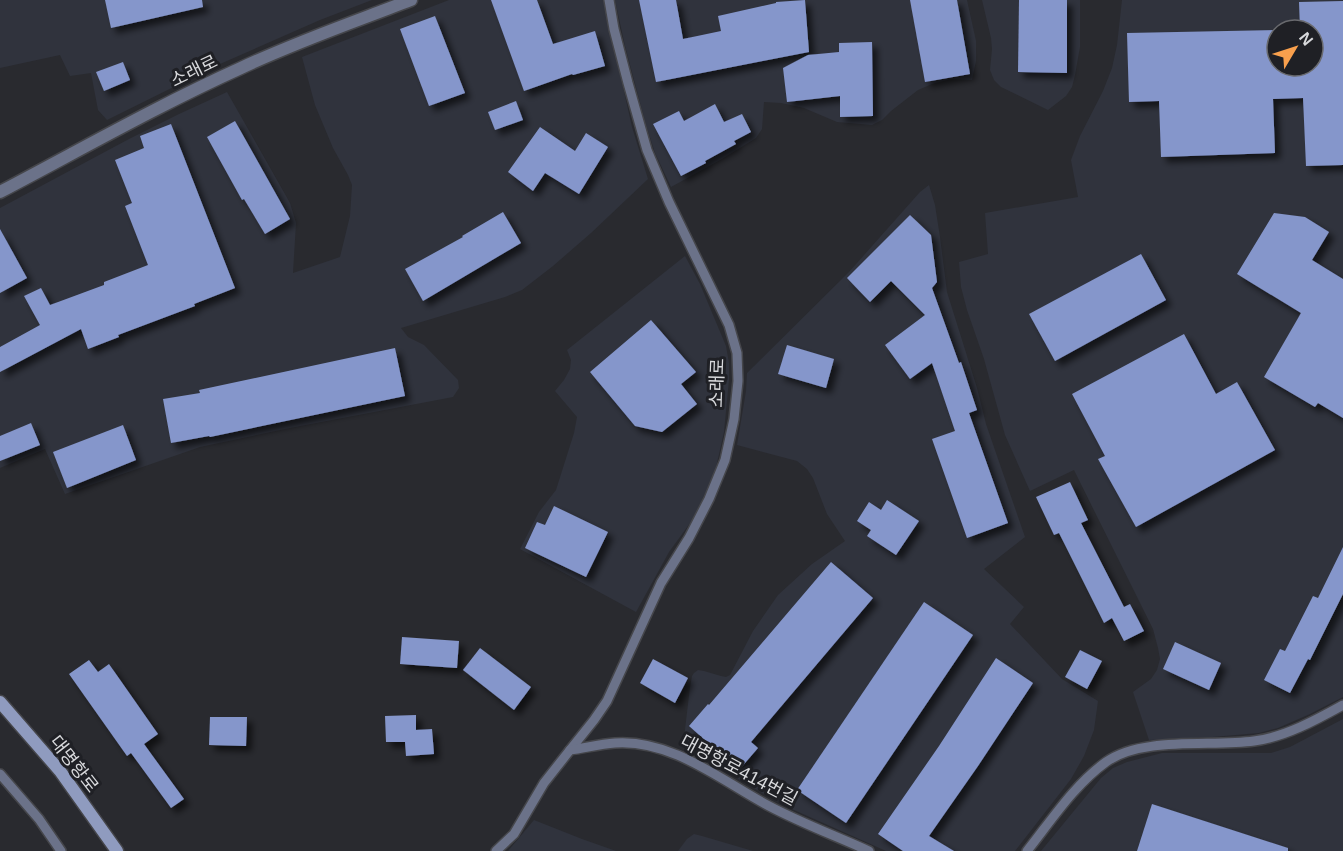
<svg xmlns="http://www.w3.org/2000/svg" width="1343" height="851" viewBox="0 0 1343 851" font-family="Helvetica,'Noto Sans KR',sans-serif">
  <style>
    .built { fill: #30333d; fill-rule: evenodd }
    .building { fill: #8596cb; filter: url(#shadow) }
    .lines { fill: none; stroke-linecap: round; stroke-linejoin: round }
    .service-casing { stroke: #45464b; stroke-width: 12 }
    .tertiary-casing { stroke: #45464b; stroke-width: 15 }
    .secondary-casing { stroke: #45464b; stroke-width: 15 }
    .service { stroke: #6b7289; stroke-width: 9 }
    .tertiary { stroke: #6b7289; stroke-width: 12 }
    .secondary { stroke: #8f9bbf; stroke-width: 12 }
    .labels { text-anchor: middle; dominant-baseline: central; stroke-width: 6; stroke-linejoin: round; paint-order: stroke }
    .street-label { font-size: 18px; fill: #d8d9dc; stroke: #1f2025 }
  </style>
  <defs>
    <filter id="shadow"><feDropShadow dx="5.5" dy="5.5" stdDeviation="3" flood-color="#0009"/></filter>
  </defs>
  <rect width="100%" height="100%" fill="#292a2f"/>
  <g class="built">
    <polygon points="0,0 372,0 320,20 220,64 107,120 98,110 91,73 70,76 60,55 0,68"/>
    <polygon points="449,0 606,0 617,60 632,127 648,179 591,233 553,266 522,290 505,297 401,328 408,337 424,345 458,380 459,388 453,397 290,428 200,447 65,494 45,449 0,468 0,208 129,139 179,114 227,92 290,203 296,223 293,273 340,257 350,216 352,185 348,175 333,148 315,105 302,57"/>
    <polygon points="615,0 967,0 976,41 976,61 972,80 951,79 932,84 918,90 891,111 882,120 872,125 837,122 804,108 781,103 764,102 762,129 756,138 722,159 671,187 655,153 646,125 625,46"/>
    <polygon points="982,0 1080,0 1080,47 1075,75 1072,87 1066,96 1048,110 1001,87 994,80 990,70 992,49 991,38"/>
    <path d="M1122 0H1343V697L1310 714 1278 728 1259 733 1213 737 1149 740 1133 692 1151 679 1157 670 1160 659 1158 648 1153 629 1074 470 1030 491 1005 435 984 359 967 310 961 287 959 262 988 254 985 213 1078 197 1071 160 1080 136 1103 91 1112 68 1117 45ZM1277 30H1313V66H1277Z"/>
    <polygon points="929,185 935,205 940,237 947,292 977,388 986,424 1025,537 984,569 1024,607 1010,624 1062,679 1098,701 1094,730 1084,756 1071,779 1015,851 886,851 794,810 764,794 740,780 684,738 690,687 692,676 694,673 698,670 704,671 721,676 726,677 730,675 753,631 778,595 812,564 845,541 827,514 813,478 807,469 797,461 737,445 746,391 747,373 849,272 920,192"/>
    <polygon points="685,256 700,284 726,346 729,363 729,380 724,432 715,472 702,500 693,519 669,552 636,612 520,549 539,512 556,490 574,433 577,417 555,391 564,380 570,369 571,360 567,350"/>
    <polygon points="1343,719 1343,851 1041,851 1101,778 1113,768 1127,762 1162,753 1271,753 1290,747"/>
    <polygon points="534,820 582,839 616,851 508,851"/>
    <polygon points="694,834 702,836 753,851 678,851 687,839"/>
  </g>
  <g class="building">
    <polygon points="105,0 202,0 203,7 111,28"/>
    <polygon points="491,0 537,0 553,44 595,31 605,66 573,75 572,74 524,91"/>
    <polygon points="639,0 676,0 683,39 721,31 718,16 776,3 776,2 805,0 809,52 656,82"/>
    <polygon points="910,0 957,0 970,74 925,82"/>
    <polygon points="1019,0 1067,0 1067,73 1018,72"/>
    <polygon points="1343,1 1343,165 1306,166 1303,98 1273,99 1275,153 1161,157 1159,101 1129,102 1127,33 1277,30 1277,66 1313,66 1313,30 1300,30 1299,2"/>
    <polygon points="435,16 465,93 429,106 400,29"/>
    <polygon points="872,42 873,116 840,117 840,96 787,102 783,68 808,55 839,52 839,43"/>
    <polygon points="123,62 130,80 104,91 96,72"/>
    <polygon points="516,101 523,120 495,130 488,112"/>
    <polygon points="715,104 724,122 742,114 751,132 734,141 736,144 705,161 706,163 681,176 653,124 679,111 684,121"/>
    <polygon points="235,121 290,219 265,234 244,199 242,200 207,137"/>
    <polygon points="171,124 235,288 194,304 195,306 118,335 119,337 88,349 81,329 0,372 0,347 40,325 24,296 41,288 50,305 104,285 104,282 148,265 125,206 132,203 115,160 144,148 140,136"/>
    <polygon points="540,127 575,151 586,133 608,147 579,194 545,173 533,191 508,172"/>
    <polygon points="503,212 521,243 423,301 405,269 463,237 462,236"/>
    <polygon points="1274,213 1305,217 1329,232 1312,260 1343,279 1343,418 1318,403 1315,407 1264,377 1301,313 1237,274"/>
    <polygon points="910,215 931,235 937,282 932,288 959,363 961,362 977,410 969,413 1008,523 967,538 932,439 955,431 932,363 910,379 885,345 925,315 891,281 870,302 847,278"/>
    <polygon points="0,229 27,278 0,293"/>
    <polygon points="1141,254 1166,300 1055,361 1029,314"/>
    <polygon points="651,320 696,372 681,384 697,404 662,432 635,426 590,372"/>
    <polygon points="1184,334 1216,394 1237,382 1275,450 1136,527 1098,459 1105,456 1072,394"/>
    <polygon points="787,345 834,359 826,388 778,374"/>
    <polygon points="395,348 405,396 210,437 209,436 171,443 163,399 200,393 199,390"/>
    <polygon points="31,423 40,445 0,461 0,436"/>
    <polygon points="123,425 136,460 67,488 53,452"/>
    <polygon points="1070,482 1088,520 1081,523 1124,607 1130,604 1144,631 1124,641 1112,618 1104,623 1059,533 1054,535 1036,497"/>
    <polygon points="887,500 919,521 896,555 867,536 871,530 857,521 869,502 881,510"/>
    <polygon points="554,506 608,532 586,577 525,548 537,522 545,525"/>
    <polygon points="1343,547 1343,594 1310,660 1308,659 1290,693 1264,680 1280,649 1285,651 1313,596 1318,598"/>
    <polygon points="831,562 873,598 751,742 758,748 739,770 689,726 708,704 709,705"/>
    <polygon points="924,602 973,635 846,823 797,790"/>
    <polygon points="402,637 459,641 457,668 400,664"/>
    <polygon points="1175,642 1221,663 1209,690 1163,669"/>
    <polygon points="480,648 531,687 514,710 463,670"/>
    <polygon points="1080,650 1102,661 1087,689 1065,677"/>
    <polygon points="996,658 1033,683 978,766 929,836 954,851 903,851 878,834 939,746"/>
    <polygon points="653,659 688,678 675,703 640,683"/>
    <polygon points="89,660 98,672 109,664 158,734 144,744 184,799 171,808 131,753 127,756 69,674"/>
    <polygon points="416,715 416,730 432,729 434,754 406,756 405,742 386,742 385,716"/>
    <polygon points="210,717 247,717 246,746 209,745"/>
    <polygon points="1152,804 1288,848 1288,851 1137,851"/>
  </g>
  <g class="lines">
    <defs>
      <g id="service">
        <polyline points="570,750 594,720 607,701 661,583 689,538 709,499 725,460 734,419 738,381 737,353 729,325 669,202 647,150 628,83 614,29 609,0"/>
        <polyline points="0,774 39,819 61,851"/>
        <path d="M496 851 514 834 544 783 570 750C585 748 600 744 615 743 672 739 722 781 769 806 801 823 836 836 869 851"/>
        <path d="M1027 851C1051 821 1074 785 1106 762 1143 736 1211 747 1254 741 1285 737 1316 720 1343 705"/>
      </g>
      <path id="tertiary" d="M0 192C80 150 159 105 241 68 296 42 354 22 411 0"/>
      <polyline id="secondary" points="0,702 60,771 117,851"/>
    </defs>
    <use href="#service" class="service-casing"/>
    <use href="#tertiary" class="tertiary-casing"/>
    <use href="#secondary" class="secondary-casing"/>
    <use href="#service" class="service"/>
    <use href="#tertiary" class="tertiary"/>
    <use href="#secondary" class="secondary"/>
  </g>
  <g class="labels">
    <g class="street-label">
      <text transform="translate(194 71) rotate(-26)">소래로</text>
      <text transform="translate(717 383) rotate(-88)">소래로</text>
      <text transform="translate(74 764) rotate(52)">대명항로</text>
      <text transform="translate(739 770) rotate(28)">대명항로414번길</text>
    </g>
  </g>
  <g transform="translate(1295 48) rotate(51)"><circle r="28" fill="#1f2025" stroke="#696a6e" stroke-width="1.5"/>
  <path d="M0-4.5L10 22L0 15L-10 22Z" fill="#f9a04d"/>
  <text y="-9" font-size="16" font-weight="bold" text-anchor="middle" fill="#d8d9dc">N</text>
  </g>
</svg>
